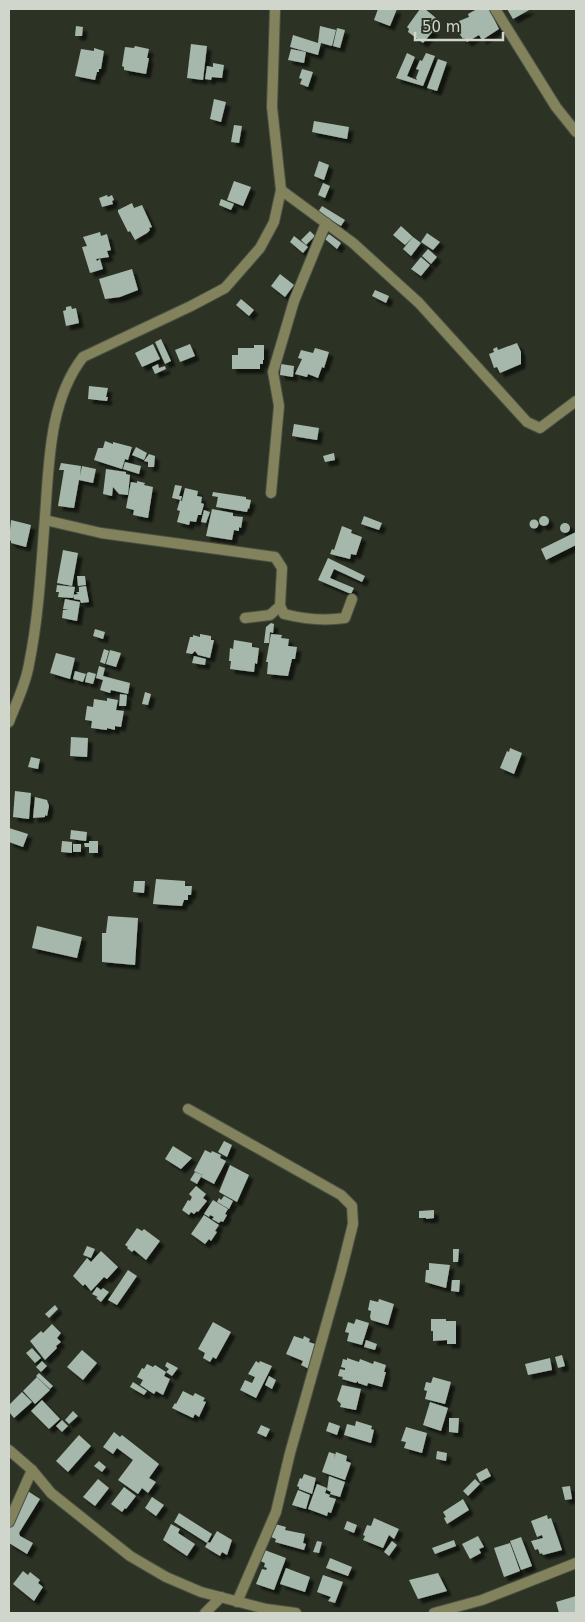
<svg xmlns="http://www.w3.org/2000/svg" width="585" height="1622" viewBox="0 0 585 1622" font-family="'DejaVu Sans',sans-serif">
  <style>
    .building { fill: #a6b8ab; filter: url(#shadow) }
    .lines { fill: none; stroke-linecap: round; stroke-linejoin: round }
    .minor-casing { stroke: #4a5043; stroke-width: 12 }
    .tertiary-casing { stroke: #4a5043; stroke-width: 12 }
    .minor { stroke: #82825c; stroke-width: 10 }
    .tertiary { stroke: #82825c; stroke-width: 10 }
  </style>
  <defs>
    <filter id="shadow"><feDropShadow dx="4.5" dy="4.5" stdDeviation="1" flood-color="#0009"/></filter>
  </defs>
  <rect width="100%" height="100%" fill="#2c3325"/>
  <g class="building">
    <polygon points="378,9 397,9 390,26 374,20"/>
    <polygon points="420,9 425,9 436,18 430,27 434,30 423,43 408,32 409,29 407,27"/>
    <polygon points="477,9 489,9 499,29 482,40 479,35 467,42 464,38 463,39 457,30 460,28 459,26 461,25 459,21 469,17 468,14"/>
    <polygon points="507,9 531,9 513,19"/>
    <polygon points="76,26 83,27 82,36 75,36"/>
    <polygon points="320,26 336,30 332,46 321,43 318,55 290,47 293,35 318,43"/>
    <polygon points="337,28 345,30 340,48 333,46"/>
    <polygon points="191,44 207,46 203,80 187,78"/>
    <polygon points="135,46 149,49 147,58 149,58 146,74 124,70 124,67 122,66 125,47 134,48"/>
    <polygon points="94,48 104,51 101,69 99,69 99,72 97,72 95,80 75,76 81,49 94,51"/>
    <polygon points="291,49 306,52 304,63 288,60"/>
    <polygon points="407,53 415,57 407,76 417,80 416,78 419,70 416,69 420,60 422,61 426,53 435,56 423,86 396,78"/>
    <polygon points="438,59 447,62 437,91 427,88"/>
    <polygon points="213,63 224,65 222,78 212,77 211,80 205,79 207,66 213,67"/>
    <polygon points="302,69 313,72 308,87 300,84 302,79 299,78"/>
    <polygon points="214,99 226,102 221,122 210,119"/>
    <polygon points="314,121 349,127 347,139 312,132"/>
    <polygon points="234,125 242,126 239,143 231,142"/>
    <polygon points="319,161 329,165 324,180 314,176"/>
    <polygon points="234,181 251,187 243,206 227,200"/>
    <polygon points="323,183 330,186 325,198 318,195"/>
    <polygon points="107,195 108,197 112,195 114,200 112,201 113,204 102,207 99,198"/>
    <polygon points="221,199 234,204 231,210 219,205"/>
    <polygon points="132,203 134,208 142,205 152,227 149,228 150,230 147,233 135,240 130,231 128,232 118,212 118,210"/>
    <polygon points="322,206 345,220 341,226 318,212"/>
    <polygon points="401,226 413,237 405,245 393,235"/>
    <polygon points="310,231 315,236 306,245 301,240"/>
    <polygon points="100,232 101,236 107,234 111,250 107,251 109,257 96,259 97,261 100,259 103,269 90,273 82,247 87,246 83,237"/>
    <polygon points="427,233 440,242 433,250 421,242"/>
    <polygon points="329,234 341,243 337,249 325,239"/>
    <polygon points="294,236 308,247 303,253 290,242"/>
    <polygon points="413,237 421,243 411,256 403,249"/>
    <polygon points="428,249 437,257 431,264 422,256"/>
    <polygon points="421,257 430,265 421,276 411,269"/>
    <polygon points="132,269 138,290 120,297 105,299 99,279"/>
    <polygon points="280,274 294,285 285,297 271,286"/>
    <polygon points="375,290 389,296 386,303 372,296"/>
    <polygon points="241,299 254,310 249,316 236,305"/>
    <polygon points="71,306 72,309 76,308 79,323 66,326 63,311 66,310 66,307"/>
    <polygon points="161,339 171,361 165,364 155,342"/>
    <polygon points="517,343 521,352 521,364 500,373 497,367 494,368 489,354 494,352 493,349 497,347 498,350"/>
    <polygon points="153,344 160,359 142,367 135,353"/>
    <polygon points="190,344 195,356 180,362 175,350"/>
    <polygon points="254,345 264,345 264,360 263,360 263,364 260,364 260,369 232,369 232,355 238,355 238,348 254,348"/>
    <polygon points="315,348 329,352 324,368 322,367 318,378 308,374 307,377 295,374 302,359 298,358 301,350 313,353"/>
    <polygon points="158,364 159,368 165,366 166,369 155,374 152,367"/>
    <polygon points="281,364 294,366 293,377 280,375"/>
    <polygon points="89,386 108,388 106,397 108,397 107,401 88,399"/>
    <polygon points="294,424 319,428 317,440 292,436"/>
    <polygon points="105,441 113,444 113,442 132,447 128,460 125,459 122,469 94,460 98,448 103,448"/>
    <polygon points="136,447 147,453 144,460 132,455"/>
    <polygon points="334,453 335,460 325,462 323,456"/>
    <polygon points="149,454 155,456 154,467 148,467 148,462 144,461"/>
    <polygon points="125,462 141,466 139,474 123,469"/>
    <polygon points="61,463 81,466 80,476 82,466 96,469 93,483 79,480 74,508 58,506 64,470 59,470"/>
    <polygon points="106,469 126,472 126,474 130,475 128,495 119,494 113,487 112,496 103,494"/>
    <polygon points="137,481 145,483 144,485 153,487 148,518 133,515 134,510 126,508 131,482 137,483"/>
    <polygon points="175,485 182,486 179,496 182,496 181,500 172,498"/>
    <polygon points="185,488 198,491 197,496 202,497 201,503 204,504 201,515 198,515 196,522 190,521 189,525 177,522 180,511 177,510 180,500 182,501"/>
    <polygon points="213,492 246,497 246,499 251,500 249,509 248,508 247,512 216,507 218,497 212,496"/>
    <polygon points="212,509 233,513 233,516 243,517 241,528 239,527 239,531 234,530 232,540 206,536"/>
    <polygon points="204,510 210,512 206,523 201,522"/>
    <polygon points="364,516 382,523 379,530 361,524"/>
    <circle cx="544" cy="521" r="5"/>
    <circle cx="534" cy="524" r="4.5"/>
    <polygon points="11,520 31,525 26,547 11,543 11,541 9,540"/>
    <circle cx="565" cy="528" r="5"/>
    <polygon points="342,526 352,530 351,533 362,537 356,555 351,554 350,559 330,554 332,549 334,550"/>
    <polygon points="576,532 576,545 546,560 541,549"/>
    <polygon points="63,550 78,553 72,586 57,583"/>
    <polygon points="328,558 365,576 362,582 334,569 330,578 354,588 351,594 318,580"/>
    <polygon points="77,576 85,576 86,585 78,586"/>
    <polygon points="57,585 75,587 73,598 58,597 59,592 56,592"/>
    <polygon points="86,586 89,602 81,603 80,600 74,599 73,595 78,594 76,592 79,592 79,587"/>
    <polygon points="65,599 80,602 77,621 62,618 63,610 69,610 63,609"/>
    <polygon points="271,623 274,624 273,633 270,632 269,643 264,643 266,627"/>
    <polygon points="95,629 105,632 103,639 93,636"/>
    <polygon points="200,634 211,636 211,640 214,640 210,658 198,655 195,651 192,654 186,653 190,637 193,637 193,635 200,637"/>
    <polygon points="271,634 282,635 281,638 289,639 288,646 297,647 295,659 292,659 288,676 267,674 268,662 266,662"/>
    <polygon points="234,640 252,643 252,647 259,648 257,664 255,663 254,672 230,669 231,661 229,661 230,648 233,649"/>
    <polygon points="104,649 109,651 105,664 100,662"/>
    <polygon points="110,650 121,653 116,667 106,664"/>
    <polygon points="56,653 75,658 70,679 50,673"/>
    <polygon points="194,656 206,659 205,665 192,663"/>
    <polygon points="99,666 105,668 103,676 130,683 128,694 111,690 110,693 100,690 103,680 96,678"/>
    <polygon points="75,671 86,674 83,682 73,679"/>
    <polygon points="89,672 96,674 93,684 85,682 87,673"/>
    <polygon points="145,692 151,694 148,705 142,704"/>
    <polygon points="120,694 127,695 126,706 119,706"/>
    <polygon points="107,698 118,700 116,710 124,711 121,727 115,726 115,730 107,728 107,730 91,728 92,721 85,720 87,706 93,707 94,699 107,701"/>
    <polygon points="71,737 88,738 87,757 70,756"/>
    <polygon points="510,748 522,753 514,774 500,768 507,751 509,752"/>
    <polygon points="31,757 40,759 38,769 28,767"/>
    <polygon points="15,791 31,793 29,819 13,817"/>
    <polygon points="35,797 47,800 49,806 47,816 45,815 45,817 33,818"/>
    <polygon points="9,828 28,834 23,847 9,842"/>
    <polygon points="71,830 87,832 86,841 70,839"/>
    <polygon points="62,841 72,842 72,853 61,852"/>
    <polygon points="89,841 98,841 98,853 89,853 89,847 85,847 84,843 89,843"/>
    <rect x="73" y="844" width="8" height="8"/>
    <polygon points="156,879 185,881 185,886 192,886 191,895 188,895 188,900 184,900 182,906 153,904"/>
    <polygon points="134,881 145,881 144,893 133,892"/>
    <polygon points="108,916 138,918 135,965 102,962 102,933 106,933"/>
    <polygon points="37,926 82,937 77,958 32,948"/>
    <polygon points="224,1141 232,1145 227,1157 218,1152"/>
    <polygon points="173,1146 192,1158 181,1169 165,1159"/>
    <polygon points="205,1150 211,1153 212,1151 221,1155 220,1158 226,1161 214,1184 201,1177 204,1172 202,1175 194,1171"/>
    <polygon points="230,1165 249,1175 237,1202 219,1192"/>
    <polygon points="195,1172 202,1175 197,1184 190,1180"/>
    <polygon points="196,1186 206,1194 203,1198 207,1201 198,1212 197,1211 194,1214 191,1212 189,1215 182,1210 188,1200 190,1201 192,1197 189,1194"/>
    <polygon points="224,1196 233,1201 229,1209 217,1202 219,1198 221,1200"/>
    <polygon points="213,1200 228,1209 225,1214 227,1215 223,1222 221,1221 219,1223 212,1219 214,1217 210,1215 209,1217 204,1214"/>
    <polygon points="434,1210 434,1218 426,1219 426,1218 419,1218 419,1211"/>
    <polygon points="204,1215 219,1225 215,1231 217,1232 211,1241 209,1239 205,1244 191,1234"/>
    <polygon points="137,1228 142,1231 144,1229 160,1241 146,1260 134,1250 132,1252 127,1248 128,1247 125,1245"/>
    <polygon points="87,1246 95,1249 91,1258 83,1255"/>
    <polygon points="453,1249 459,1249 458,1262 453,1262"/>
    <polygon points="101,1251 118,1267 107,1279 104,1277 91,1291 85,1284 83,1286 73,1276 87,1258 91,1262"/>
    <polygon points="429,1263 450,1265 446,1288 425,1282 426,1270 429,1270"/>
    <polygon points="128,1270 137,1276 117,1305 108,1300"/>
    <polygon points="452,1280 460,1280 459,1292 451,1291"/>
    <polygon points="97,1287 101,1290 103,1288 109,1292 101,1302 96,1298 98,1297 92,1294"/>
    <polygon points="379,1299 394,1304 388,1325 371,1320 370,1317 371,1311 368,1310 370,1300 378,1302"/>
    <polygon points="55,1305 58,1309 49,1318 45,1314"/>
    <polygon points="356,1319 369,1323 362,1345 347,1341 349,1333 345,1332 348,1322 354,1324"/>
    <polygon points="431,1319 446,1319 446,1321 456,1321 456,1344 447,1344 447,1340 433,1341 433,1331 431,1331"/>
    <polygon points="213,1322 231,1332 216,1359 213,1357 210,1362 203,1358 205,1353 198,1349"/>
    <polygon points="52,1324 61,1333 57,1338 61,1342 56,1346 57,1348 45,1360 30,1341 41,1331 43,1333"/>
    <polygon points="294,1336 303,1339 304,1336 310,1339 309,1342 318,1345 309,1369 301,1365 303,1361 286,1354"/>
    <polygon points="366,1340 377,1344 375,1350 364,1347"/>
    <polygon points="32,1348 41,1358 35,1363 26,1353"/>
    <polygon points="82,1350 97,1363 83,1380 67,1367"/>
    <polygon points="562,1355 565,1366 558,1368 555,1357"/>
    <polygon points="347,1358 359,1362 360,1359 373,1364 374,1361 386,1365 384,1372 386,1372 382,1387 368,1383 367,1386 358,1383 358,1381 356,1383 342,1379 343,1377 338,1376 340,1369 345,1370 345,1368 341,1367 343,1359 347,1360"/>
    <polygon points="550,1358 552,1370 528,1375 525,1364"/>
    <polygon points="42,1361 47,1366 41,1372 36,1367"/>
    <polygon points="256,1361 259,1363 260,1361 272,1366 256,1398 240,1390 245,1380 252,1383 255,1377 248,1374"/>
    <polygon points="167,1362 178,1368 172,1376 166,1372 169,1369 165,1366"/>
    <polygon points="147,1364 153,1367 155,1365 166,1372 164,1376 170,1379 163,1395 156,1391 154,1394 140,1385 143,1380 137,1377 142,1368 144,1369"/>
    <polygon points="39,1373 53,1386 50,1389 36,1376"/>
    <polygon points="269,1376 276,1380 272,1389 265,1385"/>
    <polygon points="37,1377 50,1390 35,1404 23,1391"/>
    <polygon points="433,1377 451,1382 445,1404 425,1399 427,1391 424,1390 426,1382 431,1383"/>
    <polygon points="133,1382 147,1391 144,1395 130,1387"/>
    <polygon points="342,1385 361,1389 356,1410 340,1407 341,1404 337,1400"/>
    <polygon points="183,1391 193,1396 195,1393 205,1398 203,1401 206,1402 199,1417 195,1414 193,1418 172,1408 175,1403 176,1404"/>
    <polygon points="22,1392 32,1402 14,1418 9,1412 9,1405"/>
    <polygon points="42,1400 60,1419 49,1429 31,1411"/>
    <polygon points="430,1402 448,1408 441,1431 423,1425"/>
    <polygon points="73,1411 78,1416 69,1424 65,1420"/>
    <polygon points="449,1418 459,1418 458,1433 449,1432"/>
    <polygon points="62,1420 68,1426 62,1432 56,1426"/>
    <polygon points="356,1421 372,1426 371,1429 374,1430 371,1443 344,1435 347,1424 355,1426"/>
    <polygon points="329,1422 340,1426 337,1435 326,1431"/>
    <polygon points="261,1425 270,1429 266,1437 257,1433"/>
    <polygon points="406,1427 427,1433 422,1453 404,1448 406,1442 401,1441"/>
    <polygon points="114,1432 120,1437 122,1435 159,1464 149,1478 156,1482 148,1493 142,1488 138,1494 118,1480 133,1460 117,1448 113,1454 103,1447"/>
    <polygon points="79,1435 91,1446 68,1472 56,1461"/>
    <polygon points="437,1451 447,1453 446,1461 436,1459"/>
    <polygon points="329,1452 335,1454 334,1459 336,1452 347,1456 346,1461 351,1463 345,1480 322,1472"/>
    <polygon points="99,1461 106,1467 102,1472 94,1466"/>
    <polygon points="487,1468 491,1476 480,1482 476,1474"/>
    <polygon points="304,1474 316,1478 312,1494 299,1489 299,1487 297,1486 300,1478 302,1479"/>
    <polygon points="329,1476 345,1482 340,1497 330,1494 331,1492 327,1490"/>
    <polygon points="98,1479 109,1488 95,1506 83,1497"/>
    <polygon points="475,1479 480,1484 468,1496 463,1491"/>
    <polygon points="317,1484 327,1488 325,1493 330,1495 329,1497 336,1499 331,1513 328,1512 327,1516 308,1509"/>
    <polygon points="570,1486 572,1499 565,1500 562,1487"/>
    <polygon points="124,1487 136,1496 126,1509 125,1508 122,1512 111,1504"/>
    <polygon points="23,1488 40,1499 19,1533 20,1536 33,1543 27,1554 9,1543 9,1511"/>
    <polygon points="298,1490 310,1495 306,1509 292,1505"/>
    <polygon points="152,1497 164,1505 156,1516 145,1508"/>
    <polygon points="463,1499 469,1510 447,1524 444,1518 446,1517 443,1512"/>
    <polygon points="179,1513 212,1534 207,1543 174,1522"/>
    <polygon points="547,1515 548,1519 551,1518 562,1550 543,1555 542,1553 540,1554 538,1549 535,1550 531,1541 543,1538 542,1535 537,1537 531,1521"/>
    <polygon points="374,1518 399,1529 394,1539 389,1535 383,1548 363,1540 365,1536 363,1535 367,1525 371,1526"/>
    <polygon points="347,1521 357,1525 354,1533 344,1529"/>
    <polygon points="171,1524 180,1529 178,1533 195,1544 187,1556 163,1540"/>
    <polygon points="275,1524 286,1527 285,1530 305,1534 303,1543 306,1544 304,1550 275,1542 276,1539 271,1537"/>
    <polygon points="217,1531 232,1540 227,1555 222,1552 220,1556 205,1547 208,1542 210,1543"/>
    <polygon points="478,1536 484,1547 479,1549 481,1553 470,1559 462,1544"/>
    <polygon points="521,1537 532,1566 521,1570 510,1541"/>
    <polygon points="454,1540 456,1546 435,1554 432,1548"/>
    <polygon points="317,1541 322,1542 319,1553 313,1552"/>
    <polygon points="392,1541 397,1545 389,1556 384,1552"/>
    <polygon points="510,1543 520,1571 504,1577 494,1548"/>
    <polygon points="262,1549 286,1558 274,1590 256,1584 262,1569 266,1570 267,1568 264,1567 265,1563 258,1560"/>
    <polygon points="330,1558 352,1567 348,1576 326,1568"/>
    <polygon points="286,1568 310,1577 305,1592 280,1584"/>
    <polygon points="23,1571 28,1575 30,1572 40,1580 38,1583 43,1587 34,1601 13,1584"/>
    <polygon points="438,1573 447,1591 418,1599 409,1580"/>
    <polygon points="323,1575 343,1582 335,1603 328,1601 331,1597 317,1592"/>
    <polygon points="576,1596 576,1613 559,1613 556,1602"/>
  </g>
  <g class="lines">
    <defs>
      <g id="minor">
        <polyline points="495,9 556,107 576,132"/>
        <polyline points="281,190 353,243 419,303 527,422 540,428 576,401"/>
        <polyline points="271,493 279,406 273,372 294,301 326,223"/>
        <polyline points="45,520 101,533 275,557 282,568 280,606 270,615 245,618"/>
        <path d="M280 606 284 614C304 619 325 621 345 618L352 599"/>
        <path d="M9 722C16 703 26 684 29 664 39 616 41 566 45 517 49 463 49 401 83 357L191 306 225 288 260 248 274 222 281 190 272 107 275 9"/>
        <polyline points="188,1109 341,1195 352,1206 353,1224 341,1272 290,1453 276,1512 237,1602"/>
        <polyline points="9,1522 32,1470"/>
        <polyline points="205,1613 221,1597"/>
      </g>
      <g id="tertiary">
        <polyline points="9,1450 32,1470 51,1493 130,1556 166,1577 201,1592 266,1609 296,1613"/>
        <polyline points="434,1613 482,1600 576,1563"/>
      </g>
    </defs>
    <use href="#minor" class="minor-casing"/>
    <use href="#tertiary" class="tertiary-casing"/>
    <use href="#minor" class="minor"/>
    <use href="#tertiary" class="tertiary"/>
  </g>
  <rect width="585" height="1622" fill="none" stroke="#d1d6cd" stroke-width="20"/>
  <path d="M415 32v8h88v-8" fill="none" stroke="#d1d6cd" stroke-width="2.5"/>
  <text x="422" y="32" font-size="15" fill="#d1d6cd" stroke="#2c3325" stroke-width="4" paint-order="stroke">50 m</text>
</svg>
